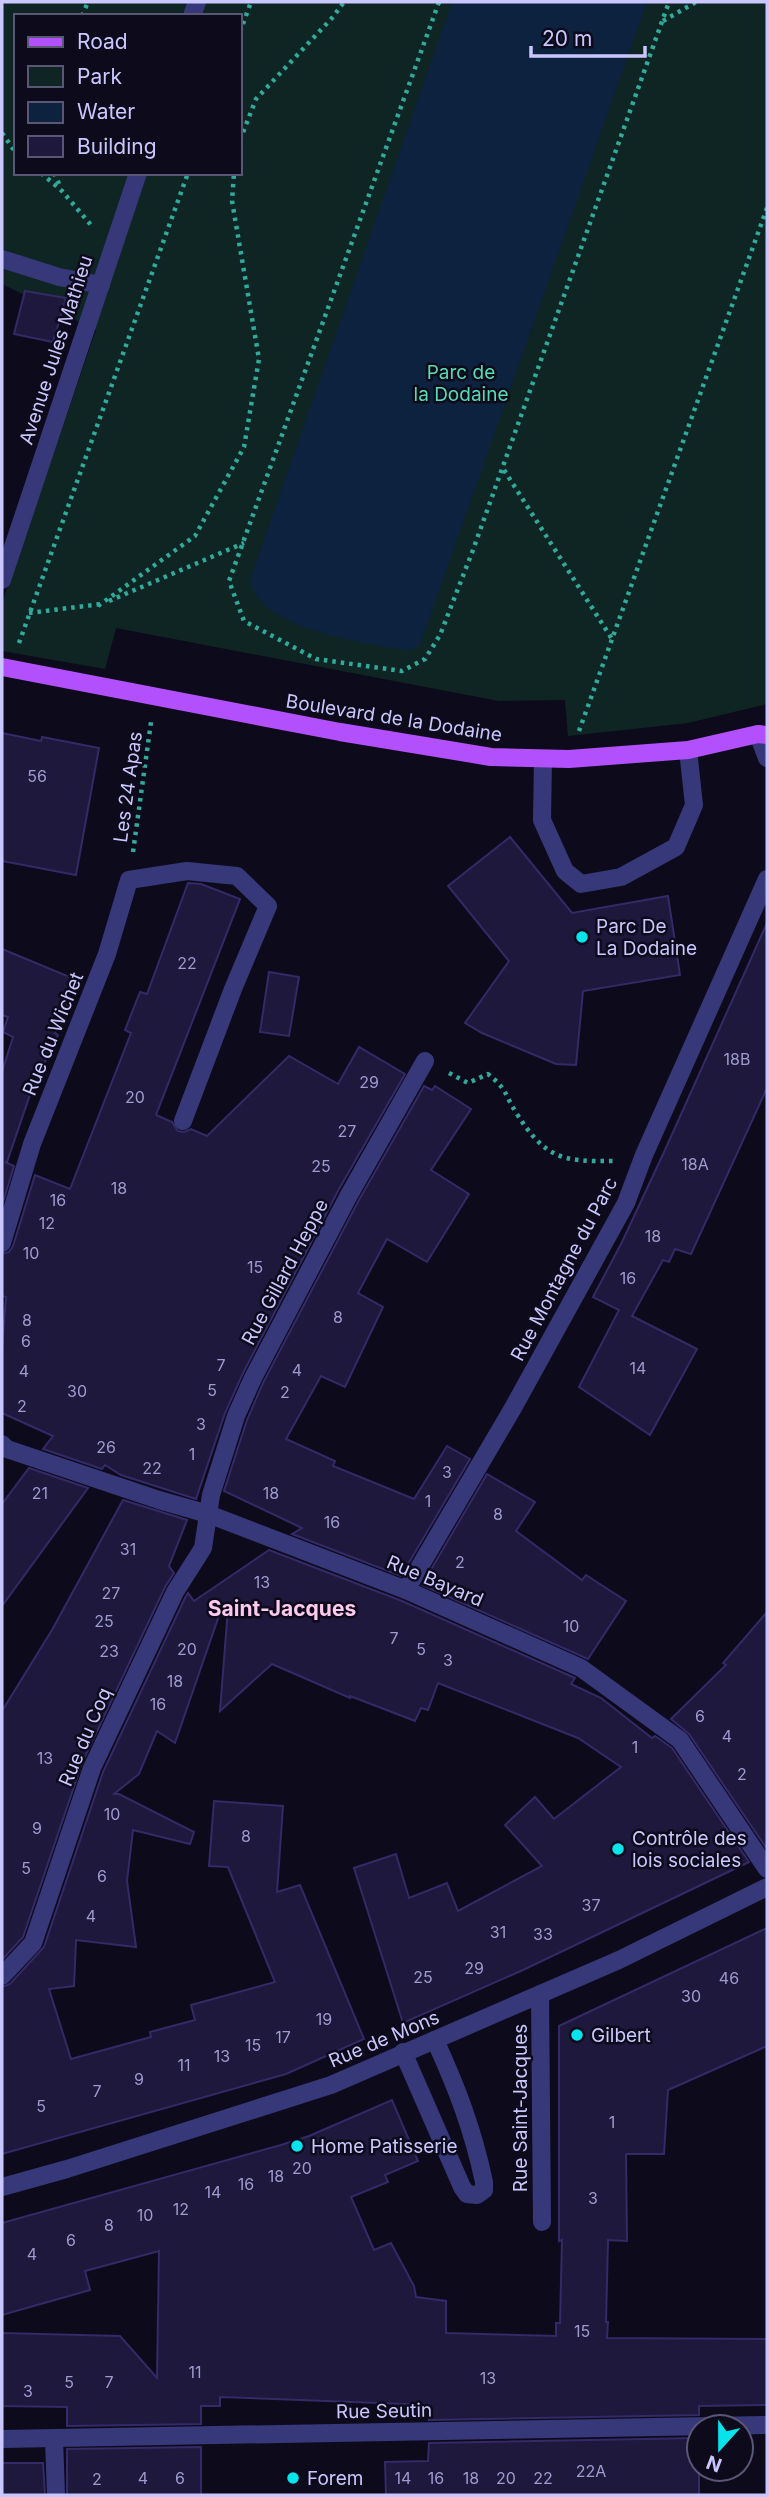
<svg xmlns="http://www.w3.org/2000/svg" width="769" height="2497" viewBox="0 0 769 2497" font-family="Inter,sans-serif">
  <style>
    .green { fill: #0f2523; fill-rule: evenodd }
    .water { fill: #0c223f }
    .building { fill: #1d183c; stroke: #332a67; stroke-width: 2 }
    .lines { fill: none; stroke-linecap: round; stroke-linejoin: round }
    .path { stroke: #2faa9b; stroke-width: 4.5; stroke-dasharray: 3.5 5; stroke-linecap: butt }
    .minor { stroke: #37387a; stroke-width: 18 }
    .major { stroke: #b150fc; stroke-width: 18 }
    .poi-dot { fill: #05e3ec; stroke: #0d0b1b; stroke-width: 2.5 }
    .labels { text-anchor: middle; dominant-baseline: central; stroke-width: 5; stroke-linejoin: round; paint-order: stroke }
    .number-label { font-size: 16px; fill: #9f9bce }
    .street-label { font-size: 19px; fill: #cac7fe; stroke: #0d0b1b }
    .park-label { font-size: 19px; fill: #56dbb2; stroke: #0d0b1b }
    .poi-label { font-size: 19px; fill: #cac7fe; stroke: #0d0b1b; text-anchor: start }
    .neighbourhood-label { font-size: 21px; font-weight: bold; fill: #fec9ee; stroke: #0d0b1b }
  </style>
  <rect width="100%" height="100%" fill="#0d0b1b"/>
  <path class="green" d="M2 2H767V704L688 723 568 736 565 700 499 701 116 628 105 669 2 651V603L96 330 2 284ZM16 16H240V173H16Z"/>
  <path class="water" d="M452 2H647L422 639 419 646 408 651C365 642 260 631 250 580Z"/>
  <g class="building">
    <polygon points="25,291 66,298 53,342 14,334"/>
    <polygon points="2,733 41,741 42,737 99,748 76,875 2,861"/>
    <polygon points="510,837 572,913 668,896 680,975 583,991 576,1065 556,1064 482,1033 465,1023 509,961 448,886"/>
    <polygon points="188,883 201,884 240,899 156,1115 172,1122 178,1131 184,1132 191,1129 207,1136 289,1056 338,1084 359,1047 405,1074 339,1189 243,1373 225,1413 196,1499 121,1475 105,1465 102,1469 43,1449 53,1436 2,1413 2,1349 6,1297 2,1296 2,1254 9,1252 13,1246 35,1175 70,1189 131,1033 125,1030 140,992 147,994"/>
    <polygon points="767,923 767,1088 691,1254 675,1249 669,1262 663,1260 632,1316 697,1349 650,1435 579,1387 619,1310 593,1297 622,1242 665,1150"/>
    <polygon points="2,949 77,980 55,1033 58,1035 33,1086 7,1162 5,1162 14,1166 2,1205 2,1072 13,1037 3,1032 8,1017 2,1015"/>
    <polygon points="269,972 299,977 289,1036 260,1032"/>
    <polygon points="424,1086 432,1090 435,1086 471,1109 431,1170 469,1194 427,1262 387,1239 358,1293 383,1307 345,1387 321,1376 286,1439 335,1461 333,1466 414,1499 447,1446 470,1459 401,1576 292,1534 302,1528 224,1491 247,1420 263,1383 359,1200"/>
    <polygon points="29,1468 88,1488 2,1606 2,1504"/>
    <polygon points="487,1474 535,1502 516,1531 582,1580 586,1575 626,1601 588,1659 422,1585"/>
    <polygon points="123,1500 187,1520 169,1566 174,1573 165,1587 82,1763 23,1937 2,1960 2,1711 52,1630"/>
    <polygon points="269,1550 402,1601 575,1678 571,1684 601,1698 652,1738 655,1736 672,1748 749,1862 523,1970 403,2023 354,1868 396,1854 409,1898 447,1883 458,1911 542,1866 505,1825 535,1797 554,1819 621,1767 578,1738 438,1683 428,1710 421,1708 415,1721 350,1696 350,1698 272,1664 220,1711 228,1608 222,1607 175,1743 157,1731 139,1774 114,1794 119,1794 194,1832 190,1844 133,1830 127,1881 136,1947 76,1940 74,1986 49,1989 71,2059 151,2037 150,2032 195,2020 191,2005 275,1982 228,1867 209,1866 214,1801 283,1806 277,1892 300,1885 364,2039 286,2074 2,2154 2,1987 10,1984 44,1947 103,1772 185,1598 188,1593 194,1601"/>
    <polygon points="767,1612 767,1849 689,1734 671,1719 726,1665 723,1663"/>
    <polygon points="767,1928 767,2046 668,2090 664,2154 626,2154 627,2241 608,2240 606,2322 608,2322 607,2338 767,2339 767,2405 699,2406 699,2415 429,2420 430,2405 220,2397 220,2406 201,2406 201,2424 67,2426 67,2407 2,2406 2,2333 120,2336 157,2378 159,2251 85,2271 90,2290 2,2315 2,2223 281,2145 309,2136 392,2100 418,2161 385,2175 388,2182 351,2197 374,2250 391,2243 414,2286 416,2297 446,2301 446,2333 556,2336 556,2323 560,2323 562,2240 559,2241 559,2026"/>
    <polygon points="699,2438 699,2495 386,2495 385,2462 428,2461 429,2443"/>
    <polygon points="201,2447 201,2495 67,2495 67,2449"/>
    <polygon points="2,2463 43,2463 45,2495 2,2495"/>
  </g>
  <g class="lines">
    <g class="path">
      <polyline points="439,2 229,581 244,621 316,659 402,671 425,659 440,635 473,550 669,2"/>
      <polyline points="82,16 88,2"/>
      <polyline points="663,21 696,2"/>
      <polyline points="240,32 251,2"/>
      <polyline points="2,133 16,153"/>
      <polyline points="240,140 256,99 332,18 344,2"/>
      <polyline points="41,173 62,191 91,225"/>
      <polyline points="54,173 61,188"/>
      <polyline points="504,470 612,639"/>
      <polyline points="109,601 244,543"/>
      <polyline points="98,606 195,536 244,447 259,359 232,201 234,173"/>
      <polyline points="29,613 101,604"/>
      <polyline points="19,643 188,173"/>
      <polyline points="579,731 767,208"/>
      <polyline points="133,852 151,722"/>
      <path d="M449 1073 468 1083 488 1074C508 1090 504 1094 517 1114 545 1158 562 1162 613 1161"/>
    </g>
    <g class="minor">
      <polyline points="192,16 197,2"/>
      <polyline points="2,259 59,277 101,285"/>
      <polyline points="2,580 138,173"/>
      <polyline points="758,734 767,758"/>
      <polyline points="543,759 542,820 565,871 581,884 621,877 676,847 694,805 688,750"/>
      <polyline points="2,1243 32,1144 107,954 129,880 187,871 237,876 268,906 233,989 183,1121"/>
      <polyline points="2,1444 7,1449 159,1500 208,1514 406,1590 581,1668 680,1740 767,1869"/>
      <polyline points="406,1590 513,1408 626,1203 644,1155 767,879"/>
      <polyline points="2,1976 33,1943 92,1768 175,1592 203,1548 211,1495 236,1416 253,1378 349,1195 425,1061"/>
      <polyline points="540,1994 542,2222"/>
      <path d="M403 2052 462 2187 467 2194 477 2195 484 2190V2182C473 2130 457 2088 435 2040"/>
      <polyline points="2,2187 67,2169 331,2085 619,1960 767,1887"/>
      <polyline points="2,2439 767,2425"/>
      <polyline points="54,2439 56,2495"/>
    </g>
    <polyline class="major" points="2,667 340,732 491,757 569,759 688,750 758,734 767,735"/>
  </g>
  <g class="poi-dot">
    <circle cx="582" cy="937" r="7"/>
    <circle cx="618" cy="1849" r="7"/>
    <circle cx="577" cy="2035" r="7"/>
    <circle cx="297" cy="2146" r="7"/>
    <circle cx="293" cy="2478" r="7"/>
  </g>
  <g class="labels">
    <g class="number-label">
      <text x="37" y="776">56</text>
      <text x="187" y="963">22</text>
      <text x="737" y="1059">18B</text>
      <text x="369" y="1082">29</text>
      <text x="135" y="1097">20</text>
      <text x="347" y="1131">27</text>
      <text x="695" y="1164">18A</text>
      <text x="321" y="1166">25</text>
      <text x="119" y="1188">18</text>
      <text x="58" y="1200">16</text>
      <text x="47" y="1223">12</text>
      <text x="653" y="1236">18</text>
      <text x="31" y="1253">10</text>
      <text x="255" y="1267">15</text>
      <text x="628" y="1278">16</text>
      <text x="338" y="1317">8</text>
      <text x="27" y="1320">8</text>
      <text x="26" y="1341">6</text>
      <text x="221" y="1365">7</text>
      <text x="638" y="1368">14</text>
      <text x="297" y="1370">4</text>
      <text x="24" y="1371">4</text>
      <text x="212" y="1390">5</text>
      <text x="77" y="1391">30</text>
      <text x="285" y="1392">2</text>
      <text x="22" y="1406">2</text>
      <text x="201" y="1424">3</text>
      <text x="106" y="1447">26</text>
      <text x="192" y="1454">1</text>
      <text x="152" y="1468">22</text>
      <text x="447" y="1472">3</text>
      <text x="40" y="1493">21</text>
      <text x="271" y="1493">18</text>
      <text x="428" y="1501">1</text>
      <text x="498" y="1514">8</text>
      <text x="332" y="1522">16</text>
      <text x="128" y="1549">31</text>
      <text x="460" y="1562">2</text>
      <text x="262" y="1582">13</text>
      <text x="111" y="1593">27</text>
      <text x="104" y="1621">25</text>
      <text x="571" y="1626">10</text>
      <text x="394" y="1638">7</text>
      <text x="187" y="1649">20</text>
      <text x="421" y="1649">5</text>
      <text x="109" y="1651">23</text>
      <text x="448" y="1660">3</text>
      <text x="175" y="1681">18</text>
      <text x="158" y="1704">16</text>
      <text x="700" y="1716">6</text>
      <text x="727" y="1736">4</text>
      <text x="635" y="1747">1</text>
      <text x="45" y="1758">13</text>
      <text x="742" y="1774">2</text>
      <text x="112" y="1814">10</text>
      <text x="37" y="1828">9</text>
      <text x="246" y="1836">8</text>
      <text x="26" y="1868">5</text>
      <text x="102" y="1876">6</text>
      <text x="591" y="1905">37</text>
      <text x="91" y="1916">4</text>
      <text x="498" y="1932">31</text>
      <text x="543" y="1934">33</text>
      <text x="474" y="1968">29</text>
      <text x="423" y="1977">25</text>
      <text x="729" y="1978">46</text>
      <text x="691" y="1996">30</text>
      <text x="324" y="2019">19</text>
      <text x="283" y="2037">17</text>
      <text x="253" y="2045">15</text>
      <text x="222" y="2056">13</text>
      <text x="184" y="2065">11</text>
      <text x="139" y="2079">9</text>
      <text x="97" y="2091">7</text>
      <text x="41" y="2106">5</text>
      <text x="612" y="2122">1</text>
      <text x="302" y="2168">20</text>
      <text x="276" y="2176">18</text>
      <text x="246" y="2184">16</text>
      <text x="213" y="2192">14</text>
      <text x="593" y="2198">3</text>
      <text x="181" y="2209">12</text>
      <text x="145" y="2215">10</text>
      <text x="109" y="2225">8</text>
      <text x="71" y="2240">6</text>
      <text x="32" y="2254">4</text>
      <text x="582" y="2331">15</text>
      <text x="195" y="2372">11</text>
      <text x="488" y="2378">13</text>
      <text x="69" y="2382">5</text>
      <text x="109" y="2382">7</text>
      <text x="28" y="2391">3</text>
      <text x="591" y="2471">22A</text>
      <text x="143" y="2478">4</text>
      <text x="180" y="2478">6</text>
      <text x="403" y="2478">14</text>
      <text x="436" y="2478">16</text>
      <text x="471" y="2478">18</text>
      <text x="506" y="2478">20</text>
      <text x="543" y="2478">22</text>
      <text x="97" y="2479">2</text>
    </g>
    <g class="street-label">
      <text transform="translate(56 350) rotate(-72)">Avenue Jules Mathieu</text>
      <text transform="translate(394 718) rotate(9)">Boulevard de la Dodaine</text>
      <text transform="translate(128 787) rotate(-82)">Les 24 Apas</text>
      <text transform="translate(53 1034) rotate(-68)">Rue du Wichet</text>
      <text transform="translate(564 1269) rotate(-62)">Rue Montagne du Parc</text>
      <text transform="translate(285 1272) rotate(-62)">Rue Gillard Heppe</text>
      <text transform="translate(435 1581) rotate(23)">Rue Bayard</text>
      <text transform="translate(85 1737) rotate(-67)">Rue du Coq</text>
      <text transform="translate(384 2039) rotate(-23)">Rue de Mons</text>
      <text transform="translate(520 2108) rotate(-90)">Rue Saint-Jacques</text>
      <text transform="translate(384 2411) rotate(-1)">Rue Seutin</text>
    </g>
    <g class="park-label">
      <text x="461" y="372">Parc de<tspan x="461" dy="22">la Dodaine</tspan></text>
    </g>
    <g class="poi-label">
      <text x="596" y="926">Parc De<tspan x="596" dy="22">La Dodaine</tspan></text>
      <text x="632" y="1838">Contrôle des<tspan x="632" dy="22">lois sociales</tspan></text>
      <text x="591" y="2035">Gilbert</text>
      <text x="311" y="2146">Home Patisserie</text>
      <text x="307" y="2478">Forem</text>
    </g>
    <g class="neighbourhood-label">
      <text x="282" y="1608">Saint-Jacques</text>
    </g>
  </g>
  <rect width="769" height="2497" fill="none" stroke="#cac7fe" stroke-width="7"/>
  <rect x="14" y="14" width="228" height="161" fill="#0d0b1b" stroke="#595676" stroke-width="2"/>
  <rect x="28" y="37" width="35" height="10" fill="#b150fc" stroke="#595676" stroke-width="2"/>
  <text x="77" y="49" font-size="21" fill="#cac7fe">Road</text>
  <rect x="28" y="66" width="35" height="21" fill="#0f2523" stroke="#595676" stroke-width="2"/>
  <text x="77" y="84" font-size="21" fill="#cac7fe">Park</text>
  <rect x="28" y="102" width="35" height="21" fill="#0c223f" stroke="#595676" stroke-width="2"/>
  <text x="77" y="119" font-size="21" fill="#cac7fe">Water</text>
  <rect x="28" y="136" width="35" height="21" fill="#1d183c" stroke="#595676" stroke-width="2"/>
  <text x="77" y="154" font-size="21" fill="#cac7fe">Building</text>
  <g transform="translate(720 2448) rotate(201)"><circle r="33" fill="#0d0b1b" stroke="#595676" stroke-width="2"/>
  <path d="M0-5L12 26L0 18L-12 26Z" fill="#05e3ec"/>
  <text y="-10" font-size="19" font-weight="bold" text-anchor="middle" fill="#cac7fe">N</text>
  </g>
  <path d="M531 46v10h114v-10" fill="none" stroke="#cac7fe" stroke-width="3.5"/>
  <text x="542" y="46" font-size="21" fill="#cac7fe" stroke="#0d0b1b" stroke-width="5" paint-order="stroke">20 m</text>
</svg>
